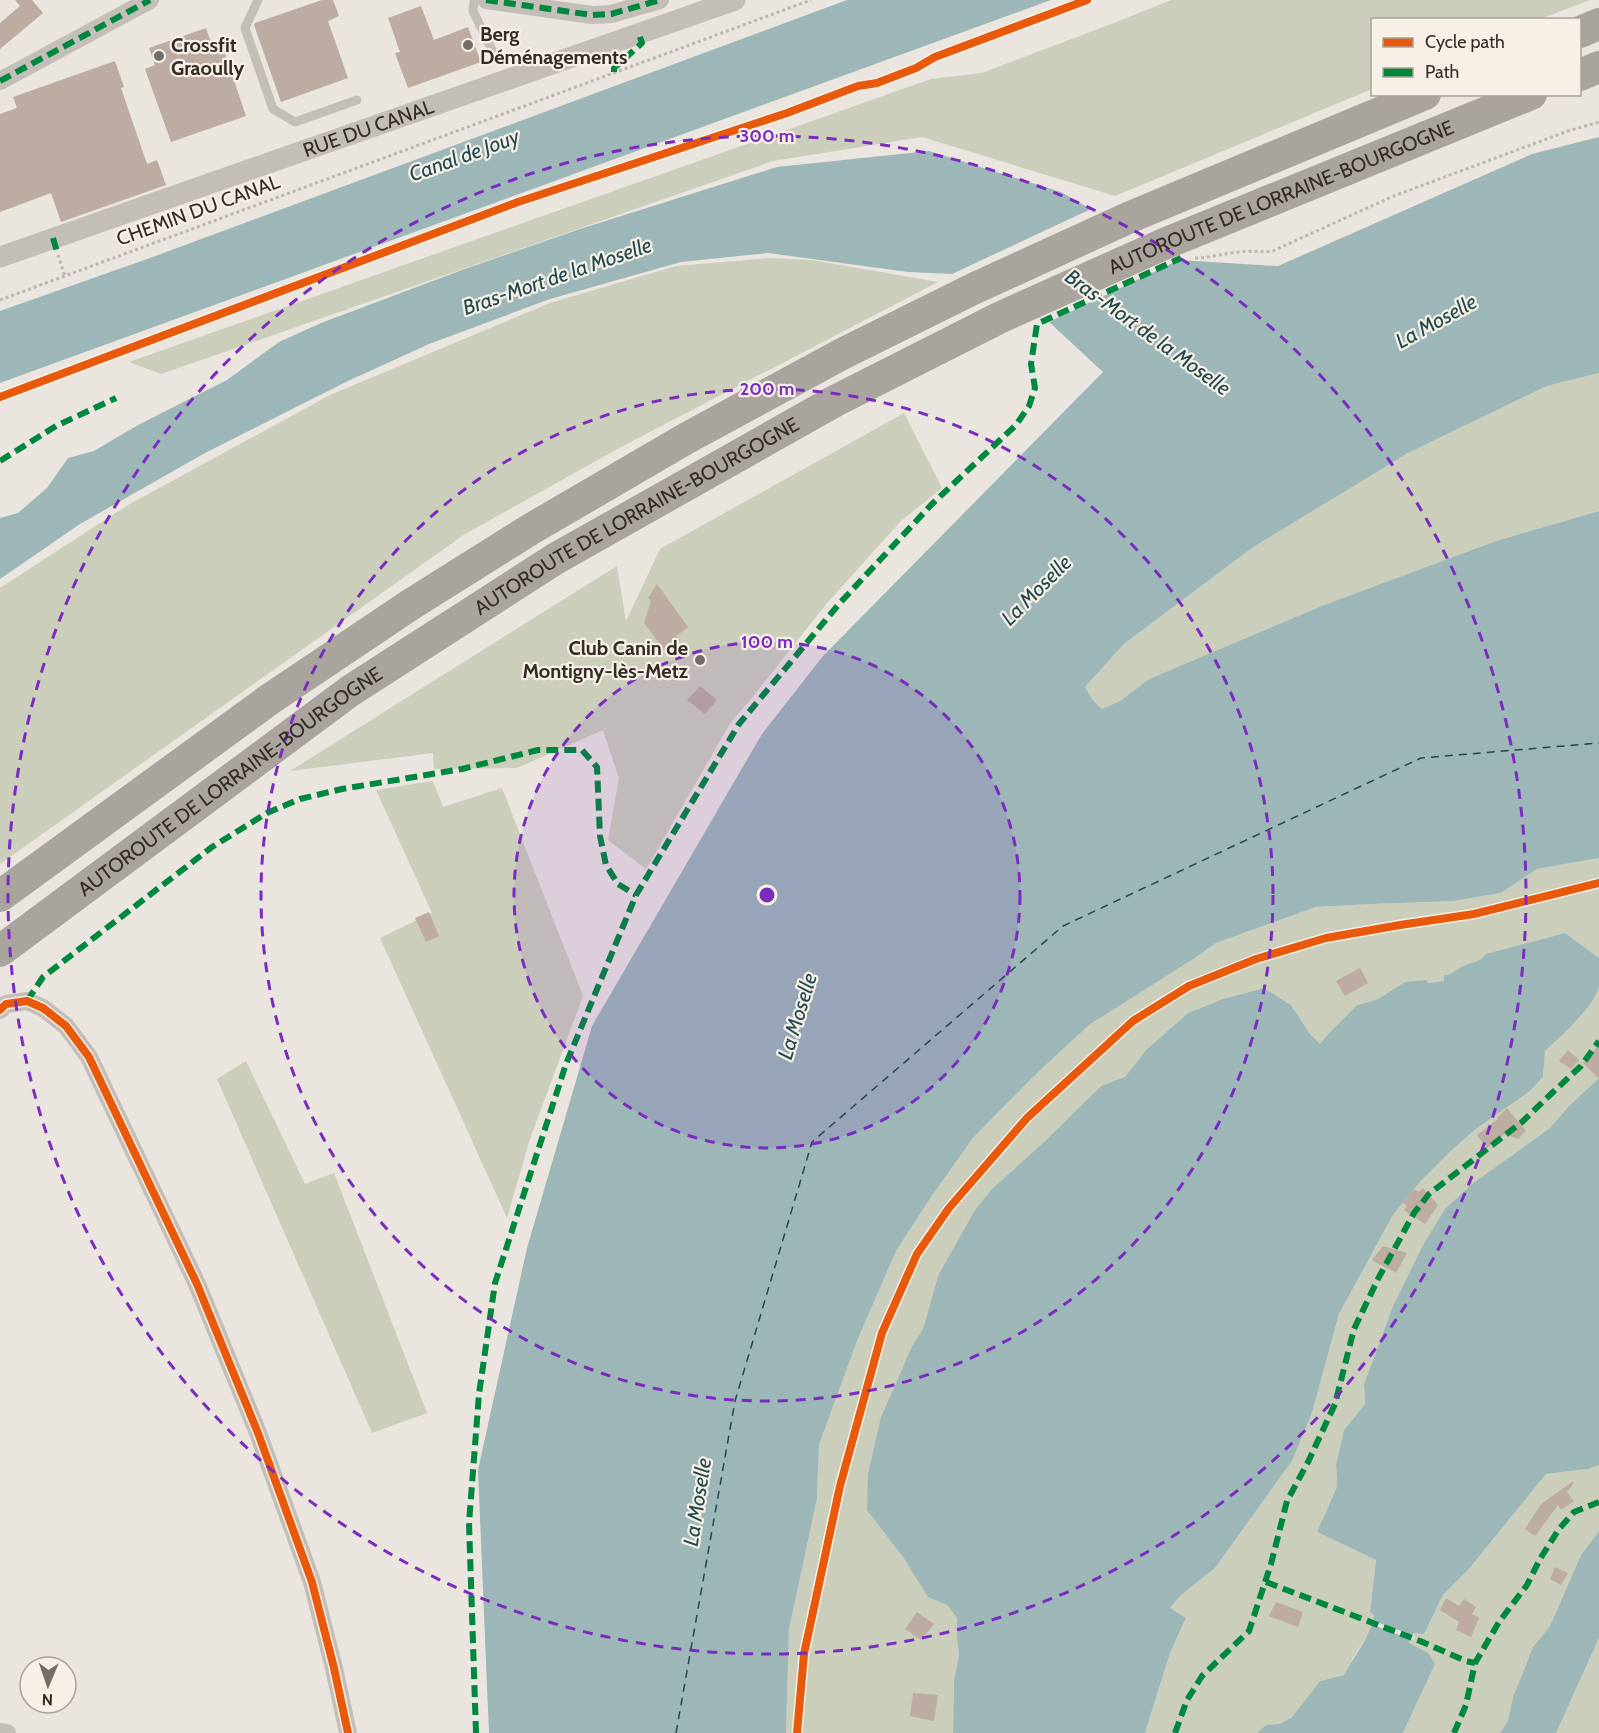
<svg xmlns="http://www.w3.org/2000/svg" width="1599" height="1733" viewBox="0 0 1599 1733" font-family="Cabin,sans-serif">
  <style>
    .green { fill: #caceba }
    .water { fill: #9db7b8 }
    .pier { fill: #eae5de }
    .lines { fill: none; stroke-linecap: round; stroke-linejoin: round }
    .ferry { stroke: #21494f; stroke-width: 1.5; stroke-dasharray: 8 6; stroke-linecap: butt }
    .building { fill: #bcaca2 }
    .path { stroke: #bbb6b1; stroke-width: 3; stroke-dasharray: 3 3; stroke-linecap: butt }
    .service { stroke: #c3beb8; stroke-width: 9 }
    .minor { stroke: #c3beb8; stroke-width: 18 }
    .tertiary { stroke: #c3beb8; stroke-width: 21 }
    .motorway { stroke: #a9a49e; stroke-width: 32 }
    .quiet { stroke: #00873e; stroke-width: 6; stroke-dasharray: 12 6; stroke-linecap: butt }
    .cycleway-casing { stroke: #f7f0e6; stroke-width: 11 }
    .cycleway { stroke: #e8590c; stroke-width: 8 }
    .ring { fill: none; stroke: #7b2cbf; stroke-width: 3; stroke-dasharray: 10 8 }
    .poi-dot { fill: #736d67; stroke: #f7f0e6; stroke-width: 2 }
    .labels { text-anchor: middle; dominant-baseline: central; stroke-width: 4.5; stroke-linejoin: round; paint-order: stroke }
    .poi-label { font-size: 20px; font-weight: bold; fill: #332c27; stroke: #f7f0e6; text-anchor: start }
    .street-label { font-size: 20px; fill: #332c27; stroke: #f7f0e6 }
    .water-label { font-size: 21px; font-style: italic; fill: #21494f; stroke: #f7f0e6 }
    .centre { fill: #7b2cbf; stroke: #f7f0e6; stroke-width: 3 }
    .ring-label { font-size: 18px; text-anchor: middle; font-weight: bold; fill: #7b2cbf; stroke: #f7f0e6; stroke-width: 4.5; stroke-linejoin: round; paint-order: stroke }
  </style>
  <rect width="100%" height="100%" fill="#eae5de"/>
  <g class="green">
    <polygon points="1171,0 1590,0 1540,19 1372,20 1372,89 1115,196 922,137 773,161 161,374 129,362 931,79 982,73 1114,23"/>
    <polygon points="770,258 812,260 938,282 623,446 465,534 0,864 0,588 128,505 330,395 550,303 676,266"/>
    <polygon points="1599,373 1599,511 1496,541 1324,605 1149,679 1120,701 1102,709 1093,700 1085,687 1124,644 1252,548 1408,453 1547,386"/>
    <polygon points="904,413 942,488 901,521 827,603 752,698 731,722 646,869 608,840 619,778 603,730 517,768 434,769 433,753 290,771 617,566 626,621 660,549"/>
    <polygon points="433,781 443,807 502,788 583,996 530,1139 507,1218 380,938 432,913 376,790"/>
    <polygon points="1599,858 1599,958 1565,933 1487,954 1483,959 1461,967 1444,981 1428,983 1405,982 1376,1000 1357,1005 1333,1029 1320,1045 1310,1034 1291,1005 1264,988 1223,999 1188,1013 1147,1049 1125,1078 1101,1086 1045,1141 992,1189 938,1276 923,1329 912,1346 881,1417 903,1557 928,1596 947,1605 957,1618 957,1638 959,1655 954,1680 953,1733 786,1733 789,1629 817,1499 819,1445 857,1341 896,1251 931,1197 973,1138 1034,1076 1089,1025 1195,958 1216,943 1316,907 1372,904 1454,901 1501,893 1537,869"/>
    <path d="M1599 987V1078L1569 1106 1550 1128 1472 1184 1445 1209 1424 1243 1393 1306 1364 1384 1365 1404 1344 1430 1336 1464 1337 1487 1317 1532 1376 1560 1370 1611 1374 1615 1372 1628 1354 1656 1344 1675 1320 1681 1291 1718 1280 1724 1266 1725 1257 1733H1145L1170 1653 1186 1619 1170 1608 1181 1595 1215 1568 1292 1461 1312 1413 1339 1314 1393 1215 1419 1183 1452 1150 1476 1129 1530 1091 1543 1077 1545 1051C1566 1030 1584 1013 1599 987Z"/>
    <polygon points="246,1061 305,1184 334,1173 427,1413 372,1433 217,1079"/>
    <polygon points="1599,1465 1599,1531 1581,1555 1550,1626 1533,1647 1513,1697 1508,1721 1500,1733 1403,1733 1435,1664 1418,1648 1409,1643 1413,1633 1424,1633 1443,1595 1468,1570 1546,1474 1588,1469"/>
    <polygon points="1599,1638 1599,1733 1556,1733"/>
  </g>
  <g class="water">
    <polygon points="847,0 1051,0 0,383 0,311 150,258"/>
    <polygon points="1599,137 1599,373 1547,386 1408,453 1252,548 1124,644 1085,687 1093,700 1102,709 1120,701 1149,679 1324,605 1496,541 1599,511 1599,858 1537,869 1501,893 1454,901 1372,904 1316,907 1216,943 1195,958 1089,1025 1034,1076 973,1138 931,1197 896,1251 857,1341 819,1445 817,1499 789,1629 786,1733 489,1733 478,1470 527,1248 592,1026 762,734 823,656 1103,372 1049,322 952,274 908,272 768,253 681,262 550,299 429,344 348,381 205,453 80,524 0,579 0,518 18,513 47,488 68,458 94,451 138,425 227,380 279,342 321,323 462,270 580,229 777,167 929,151 1061,192 1179,260 1278,266 1532,154"/>
    <path d="M1565 933 1599 958C1599 967 1599 978 1599 986 1595 1006 1560 1037 1545 1051L1543 1077 1530 1091 1476 1129 1452 1150 1419 1183 1393 1215 1339 1314 1312 1413 1292 1461 1215 1568 1181 1595 1170 1608 1186 1618 1170 1653 1145 1733H953L954 1680 959 1655 957 1638V1618L947 1605 928 1597 903 1557 867 1510 868 1474 881 1417 912 1346 923 1329 938 1276 975 1210 992 1189 1045 1141 1101 1086 1125 1077 1147 1049 1188 1013 1223 999 1264 988 1291 1005 1310 1034 1320 1044 1333 1029 1357 1005 1376 1000 1405 982 1426 980 1428 983 1444 981V975C1452 975 1453 972 1461 967 1470 962 1480 963 1486 954Z"/>
    <path d="M1599 1078V1465L1588 1469 1546 1474 1468 1570 1443 1595 1424 1634 1413 1633 1409 1643 1428 1653 1435 1664 1403 1733H1257L1266 1725 1280 1724 1291 1718 1320 1681 1344 1675C1354 1656 1372 1634 1374 1615L1370 1612 1376 1560 1317 1532 1337 1487 1336 1464 1344 1430 1365 1404 1364 1384 1393 1306 1424 1243 1445 1209 1472 1184 1550 1128 1569 1106Z"/>
    <polygon points="1599,1531 1599,1638 1556,1733 1500,1733 1508,1721 1513,1697 1533,1647 1550,1626 1581,1555"/>
  </g>
  <g class="pier">
    <polygon points="1091,209 1179,260 1049,322 952,274"/>
    <polygon points="1371,1620 1415,1636 1413,1640 1370,1624"/>
  </g>
  <g class="lines">
    <polyline class="ferry" points="676,1733 735,1401 812,1142 1063,926 1421,758 1599,743"/>
  </g>
  <g class="building">
    <polygon points="15,0 32,0 43,13 0,49 0,23 20,6"/>
    <polygon points="322,0 333,0 339,16 328,21 348,78 281,102 254,25 255,23"/>
    <polygon points="421,6 434,40 468,27 481,62 408,88 395,53 400,52 388,18"/>
    <polygon points="206,28 212,46 221,42 246,116 171,142 145,69 155,65 149,48"/>
    <polygon points="115,61 124,87 121,88 147,164 157,160 166,185 61,222 51,193 0,212 0,114 17,108 13,97"/>
    <polygon points="657,584 688,627 676,636 680,640 665,651 644,623 651,601 648,598"/>
    <polygon points="700,686 717,700 705,714 687,700"/>
    <polygon points="429,912 439,936 426,942 415,918"/>
    <polygon points="1360,968 1368,983 1345,996 1336,981"/>
    <polygon points="1599,1045 1599,1079 1583,1063"/>
    <polygon points="1568,1050 1579,1060 1571,1069 1559,1061"/>
    <polygon points="1507,1108 1526,1131 1518,1139 1505,1134 1487,1148 1477,1135 1498,1119 1497,1118"/>
    <polygon points="1423,1188 1438,1205 1425,1224 1404,1210 1407,1206 1403,1203 1414,1189 1419,1192"/>
    <polygon points="1383,1246 1407,1253 1396,1273 1372,1260"/>
    <polygon points="1572,1482 1574,1483 1567,1492 1574,1501 1561,1510 1558,1505 1535,1536 1525,1529 1541,1504"/>
    <polygon points="1555,1567 1568,1573 1561,1585 1550,1579"/>
    <polygon points="1446,1598 1459,1606 1464,1599 1476,1607 1472,1614 1479,1618 1471,1637 1456,1630 1459,1622 1440,1610"/>
    <polygon points="1276,1602 1303,1612 1298,1627 1269,1616"/>
    <polygon points="917,1612 934,1624 921,1640 905,1629"/>
    <polygon points="913,1693 938,1695 934,1721 910,1716"/>
  </g>
  <g class="lines">
    <g class="path">
      <polyline points="58,255 65,276"/>
      <path d="M1195 258C1210 258 1224 253 1239 252 1251 250 1262 253 1273 251L1391 197 1568 131 1599 122"/>
      <polyline points="0,300 811,0"/>
    </g>
    <g class="service">
      <polyline points="258,0 245,28 273,109 295,122 357,100"/>
      <polyline points="474,0 473,11 492,50"/>
    </g>
    <g class="minor">
      <polyline points="486,0 592,15 611,14 660,0"/>
      <polyline points="0,81 150,0"/>
      <polyline points="0,1010 6,1004 27,1001 43,1008 66,1026 89,1057 197,1284 258,1433 312,1582 334,1668 348,1733"/>
      <polyline points="0,1732 7,1733"/>
    </g>
    <path class="tertiary" id="s1" d="M0 257 735 0"/>
    <g class="motorway">
      <polyline points="1580,32 1599,24"/>
      <polyline points="1580,75 1599,67"/>
      <polyline points="0,896 270,699 410,605 531,529 687,438 842,354 973,289 1128,218 1425,94"/>
      <path id="s2" d="M0 951 350 691 555 559 835 401 1001 317 1164 244 1531 94"/>
    </g>
    <g class="quiet">
      <polyline points="486,0 592,15 611,14 660,0"/>
      <polyline points="614,72 614,68 642,43 639,34"/>
      <polyline points="0,81 150,0"/>
      <polyline points="53,238 58,255"/>
      <polyline points="0,461 56,426 116,398"/>
      <polyline points="27,1001 43,977 212,847 267,813 300,799 342,789 462,769 538,750 582,750 597,767 600,836 606,865 618,884 636,895"/>
      <polyline points="1266,1582 1420,1641 1466,1661 1475,1663"/>
      <polyline points="476,1733 469,1523 479,1394 495,1283 566,1064 636,895 739,724 839,604 932,504 1016,425 1029,406 1035,388 1031,364 1037,324 1181,258"/>
      <polyline points="1175,1733 1187,1700 1202,1676 1249,1631 1271,1564 1287,1501 1308,1462 1335,1404 1354,1329 1379,1277 1414,1213 1429,1194 1522,1122 1552,1093 1581,1066 1599,1041"/>
      <polyline points="1454,1733 1466,1705 1475,1663 1499,1622 1527,1585 1540,1559 1559,1529 1574,1512 1599,1502"/>
    </g>
    <defs>
      <g id="cycleway">
        <polyline points="0,397 518,202 787,113 858,86 877,83 916,68 935,57 1087,0"/>
        <polyline points="0,1010 6,1004 27,1001 43,1008 66,1026 89,1057 197,1284 258,1433 312,1582 334,1668 348,1733"/>
        <polyline points="797,1733 804,1654 840,1486 882,1333 917,1254 949,1208 1027,1118 1133,1021 1189,986 1256,959 1326,938 1400,925 1474,914 1599,883"/>
      </g>
    </defs>
    <use href="#cycleway" class="cycleway-casing"/>
    <use href="#cycleway" class="cycleway"/>
  </g>
  <circle cx="767" cy="895" r="253" fill="#7b2cbf" fill-opacity=".12"/>
  <g class="ring">
    <circle cx="767" cy="895" r="253"/>
    <circle cx="767" cy="895" r="506"/>
    <circle cx="767" cy="895" r="759"/>
  </g>
  <g class="poi-dot">
    <circle cx="468" cy="45" r="6"/>
    <circle cx="159" cy="56" r="6"/>
    <circle cx="700" cy="660" r="6"/>
  </g>
  <g class="labels">
    <g class="poi-label">
      <text x="480" y="34">Berg<tspan x="480" dy="23">Déménagements</tspan></text>
      <text x="171" y="45">Crossfit<tspan x="171" dy="23">Graoully</tspan></text>
      <text x="688" y="648" text-anchor="end">Club Canin de<tspan x="688" dy="23">Montigny-lès-Metz</tspan></text>
    </g>
    <g class="street-label">
      <text stroke="none"><textPath href="#s1" startOffset="390">RUE DU CANAL</textPath></text>
      <text stroke="none"><textPath href="#s2" startOffset="1492">AUTOROUTE DE LORRAINE-BOURGOGNE</textPath></text>
      <text transform="translate(198 210) rotate(-20)">CHEMIN DU CANAL</text>
      <text stroke="none"><textPath href="#s2" startOffset="772">AUTOROUTE DE LORRAINE-BOURGOGNE</textPath></text>
      <text stroke="none"><textPath href="#s2" startOffset="286">AUTOROUTE DE LORRAINE-BOURGOGNE</textPath></text>
    </g>
    <g class="water-label">
      <text transform="translate(464 155) rotate(-20)">Canal de Jouy</text>
      <text transform="translate(557 276) rotate(-19)">Bras-Mort de la Moselle</text>
      <text transform="translate(1436 321) rotate(-29)">La Moselle</text>
      <text transform="translate(1148 332) rotate(36)">Bras-Mort de la Moselle</text>
      <text transform="translate(1036 590) rotate(-45)">La Moselle</text>
      <text transform="translate(797 1016) rotate(-73)">La Moselle</text>
      <text transform="translate(697 1502) rotate(-81)">La Moselle</text>
    </g>
  </g>
  <circle cx="767" cy="895" r="9" class="centre"/>
  <g class="ring-label">
    <text x="767" y="142">300 m</text>
    <text x="767" y="395">200 m</text>
    <text x="767" y="648">100 m</text>
  </g>
  <rect x="1371" y="18" width="210" height="78" fill="#f7f0e6" stroke="#a9a29a" stroke-width="1.5"/>
  <rect x="1383" y="38" width="30" height="9" fill="#e8590c" stroke="#a9a29a" stroke-width="1.5"/>
  <text x="1425" y="48" font-size="18" fill="#332c27">Cycle path</text>
  <rect x="1383" y="68" width="30" height="9" fill="#00873e" stroke="#a9a29a" stroke-width="1.5"/>
  <text x="1425" y="78" font-size="18" fill="#332c27">Path</text>
  <g transform="translate(48 1685) rotate(182)"><circle r="28" fill="#f7f0e6" stroke="#a9a29a" stroke-width="1.5"/>
  <path d="M0-4.5L10 22L0 15L-10 22Z" fill="#736d67"/>
  <text y="-9" font-size="16" font-weight="bold" text-anchor="middle" fill="#332c27">N</text>
  </g>
</svg>
